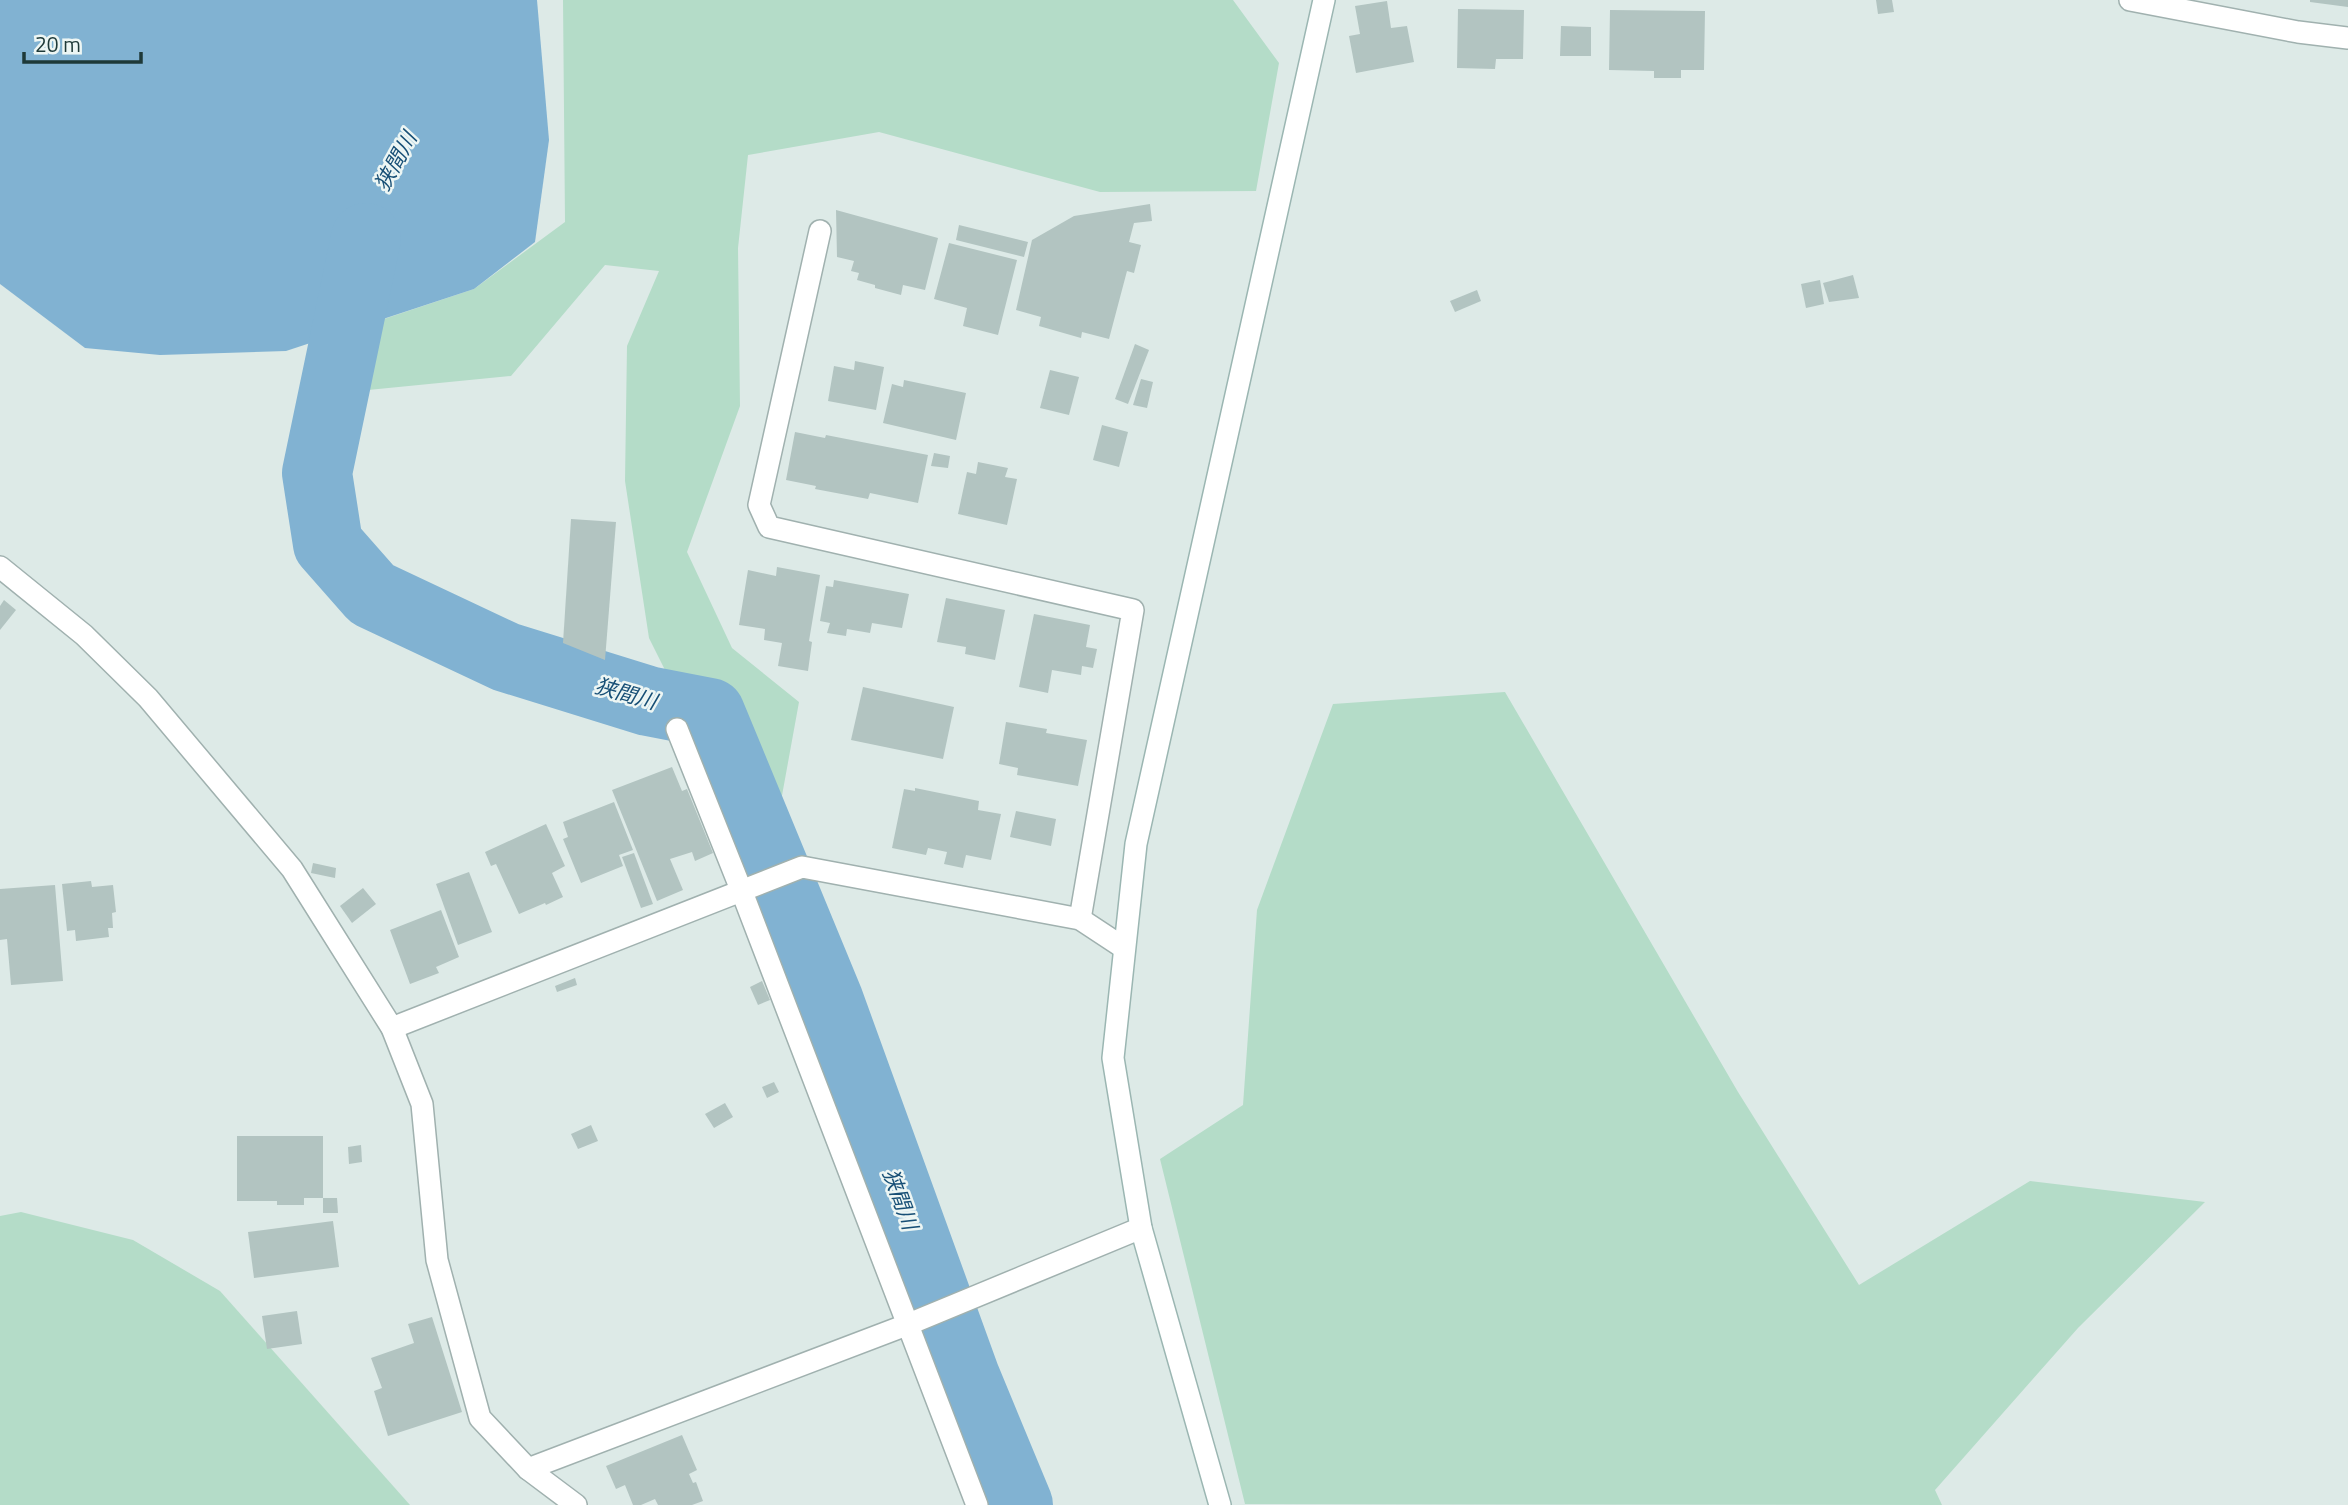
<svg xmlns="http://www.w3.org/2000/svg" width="2348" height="1505" viewBox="0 0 2348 1505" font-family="'Titillium Web','Noto Sans JP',sans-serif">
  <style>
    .green { fill: #b4dcc8 }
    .water { fill: #81b2d2 }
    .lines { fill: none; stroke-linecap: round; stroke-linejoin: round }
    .river { stroke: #81b2d2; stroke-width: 70 }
    .building { fill: #b2c4c1 }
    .street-casing { stroke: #a0b1af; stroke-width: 24 }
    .secondary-casing { stroke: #9bb6b2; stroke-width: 24 }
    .street { stroke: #fff; stroke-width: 21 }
    .secondary { stroke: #fff; stroke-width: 21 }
    .labels { text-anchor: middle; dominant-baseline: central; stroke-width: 5; stroke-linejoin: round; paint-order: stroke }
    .water-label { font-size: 21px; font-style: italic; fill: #174f76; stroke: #edf6f4 }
  </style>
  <rect width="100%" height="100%" fill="#ddeae7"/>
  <g class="green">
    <polygon points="563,0 1233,0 1279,63 1256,191 1100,192 879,132 748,155 738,248 740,406 687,552 732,648 799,702 777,823 747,834 649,638 625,481 627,346 659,271 605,265 511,376 358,391 363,326 474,289 565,222"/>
    <polygon points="1505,692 1738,1092 1859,1285 2030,1181 2205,1202 2078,1328 1935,1490 1942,1505 1245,1504 1160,1159 1243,1105 1257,910 1333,704"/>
    <polygon points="21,1212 133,1240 220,1291 410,1505 0,1505 0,1216"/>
  </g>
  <polygon class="water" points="0,0 537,0 549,140 535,242 474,289 286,351 160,355 85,348 0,284"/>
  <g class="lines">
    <polyline class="river" points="366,238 317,473 328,544 372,594 506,657 648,701 710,713 828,999 965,1377 1018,1505"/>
  </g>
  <g class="building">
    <polygon points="1876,0 1892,0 1894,12 1878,14"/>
    <polygon points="2310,0 2348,0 2348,7 2310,2"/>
    <polygon points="1387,1 1391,28 1407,26 1414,62 1356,73 1349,36 1360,34 1355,6"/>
    <polygon points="1458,9 1524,10 1523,59 1496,59 1495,69 1457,68"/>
    <polygon points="1610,10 1705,11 1704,70 1681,70 1681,78 1654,78 1654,71 1609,70"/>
    <polygon points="1561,26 1591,27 1591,56 1560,56"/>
    <polygon points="1150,204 1152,221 1134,223 1129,242 1141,245 1134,273 1127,271 1109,339 1082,332 1081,338 1039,326 1041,317 1016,310 1032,240 1074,216"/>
    <polygon points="836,210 938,238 925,290 903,285 901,295 875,288 875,285 857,280 859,273 851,271 854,261 837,257"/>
    <polygon points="959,225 1028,242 1024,257 956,240"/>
    <polygon points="949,243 1017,260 998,335 963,326 967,308 934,299"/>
    <polygon points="1853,275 1859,298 1829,302 1823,283"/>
    <polygon points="1820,280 1824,304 1806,308 1801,284"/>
    <polygon points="1477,290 1481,301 1455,312 1450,301"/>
    <polygon points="1135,344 1149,350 1128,404 1115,399"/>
    <polygon points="855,361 884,367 876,410 828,401 834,366 854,370"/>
    <polygon points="1050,370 1079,377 1069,415 1040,408"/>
    <polygon points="1141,379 1153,382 1147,408 1133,405"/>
    <polygon points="904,380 966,393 956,440 883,423 892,384 903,387"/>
    <polygon points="1102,425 1128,432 1119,467 1093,460"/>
    <polygon points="795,432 825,438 826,435 928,455 918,503 870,493 868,499 815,489 816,486 786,480"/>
    <polygon points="934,453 950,456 948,468 931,466"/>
    <polygon points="978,462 1008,468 1005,477 1017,479 1007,525 958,514 967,472 976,474"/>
    <polygon points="571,519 616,522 605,660 563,643"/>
    <polygon points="777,567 820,575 809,641 812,642 808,671 778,666 782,643 764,640 765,629 739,625 748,570 776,576"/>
    <polygon points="834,580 909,594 902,628 872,623 870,633 847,629 846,636 827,633 830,623 820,621 826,586 833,587"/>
    <polygon points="946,598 1005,610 995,660 965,654 966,647 937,642"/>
    <polygon points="4,600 16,610 0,630 0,606"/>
    <polygon points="1034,614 1090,625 1086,647 1097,649 1093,668 1082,666 1081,675 1052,670 1048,693 1019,687"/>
    <polygon points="863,687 954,707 943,759 851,740"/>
    <polygon points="1006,722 1047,729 1046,733 1087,740 1078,786 1017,775 1018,768 999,764"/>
    <polygon points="672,767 682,791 687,789 713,853 695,861 692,852 670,859 683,890 657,901 612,790"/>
    <polygon points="915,788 979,801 978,810 1001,814 991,860 966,855 963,868 944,864 947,852 928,848 926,855 892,848 904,789 915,791"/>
    <polygon points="614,802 633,850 619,855 623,866 581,883 563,839 568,837 563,822"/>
    <polygon points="1016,811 1056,819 1051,846 1010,837"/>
    <polygon points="546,824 565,866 552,873 563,897 546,905 545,903 519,914 496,864 491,866 485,852"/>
    <polygon points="634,853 653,904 641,908 622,857"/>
    <polygon points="313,863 336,868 335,878 311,873"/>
    <polygon points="469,872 492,932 458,945 436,884"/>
    <polygon points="91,881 92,887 113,885 116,912 112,913 113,928 108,928 109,937 76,941 75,930 67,931 62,884"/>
    <polygon points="55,885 63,981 11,985 7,939 0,940 0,889"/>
    <polygon points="363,888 376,904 352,923 340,906"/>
    <polygon points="441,910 459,957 436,967 439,973 410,984 390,930"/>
    <polygon points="575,978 577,985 557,992 555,986"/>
    <polygon points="762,981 770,1000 758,1005 750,987"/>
    <polygon points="774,1082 779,1092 767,1098 762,1087"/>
    <polygon points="725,1103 733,1117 714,1128 705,1114"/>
    <polygon points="591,1125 598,1141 578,1149 571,1134"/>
    <polygon points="237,1136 323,1136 323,1198 304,1198 304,1205 277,1205 277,1201 237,1201"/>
    <polygon points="361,1145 362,1162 349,1164 348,1147"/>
    <polygon points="323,1198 337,1198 338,1213 323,1213"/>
    <polygon points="333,1221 339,1267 254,1278 248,1232"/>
    <polygon points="297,1311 302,1344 267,1349 262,1316"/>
    <polygon points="432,1317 462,1412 388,1436 374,1391 382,1388 371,1358 414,1343 408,1324"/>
    <polygon points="682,1435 697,1470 689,1474 693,1483 696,1482 703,1501 692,1505 658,1505 655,1499 641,1505 633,1505 625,1485 616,1489 606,1466"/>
  </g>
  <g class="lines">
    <defs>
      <g id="street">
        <polyline points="2130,0 2298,32 2348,38"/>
        <polyline points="820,231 759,505 769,527 1133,610 1080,919"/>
        <polyline points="0,567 84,635 148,698 292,869 392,1028 422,1104 437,1260 480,1418 528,1469 576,1505"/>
        <polyline points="677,729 742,892 977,1505"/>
        <polyline points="392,1028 802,867 1080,919 1124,948"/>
        <polyline points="528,1469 909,1324 1141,1228"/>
      </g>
      <polyline id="secondary" points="1220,1505 1141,1228 1113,1058 1136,844 1324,0"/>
    </defs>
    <use href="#street" class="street-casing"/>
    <use href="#secondary" class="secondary-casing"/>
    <use href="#street" class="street"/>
    <use href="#secondary" class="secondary"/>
  </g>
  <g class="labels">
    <g class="water-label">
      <text transform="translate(395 161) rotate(-61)">狭間川</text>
      <text transform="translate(626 693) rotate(16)">狭間川</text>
      <text transform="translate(901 1199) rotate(70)">狭間川</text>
    </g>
  </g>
  <path d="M24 52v10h117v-10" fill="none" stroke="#1e3938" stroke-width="3.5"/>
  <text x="35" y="52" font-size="21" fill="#1e3938" stroke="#edf6f4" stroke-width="5" paint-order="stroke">20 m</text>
</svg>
